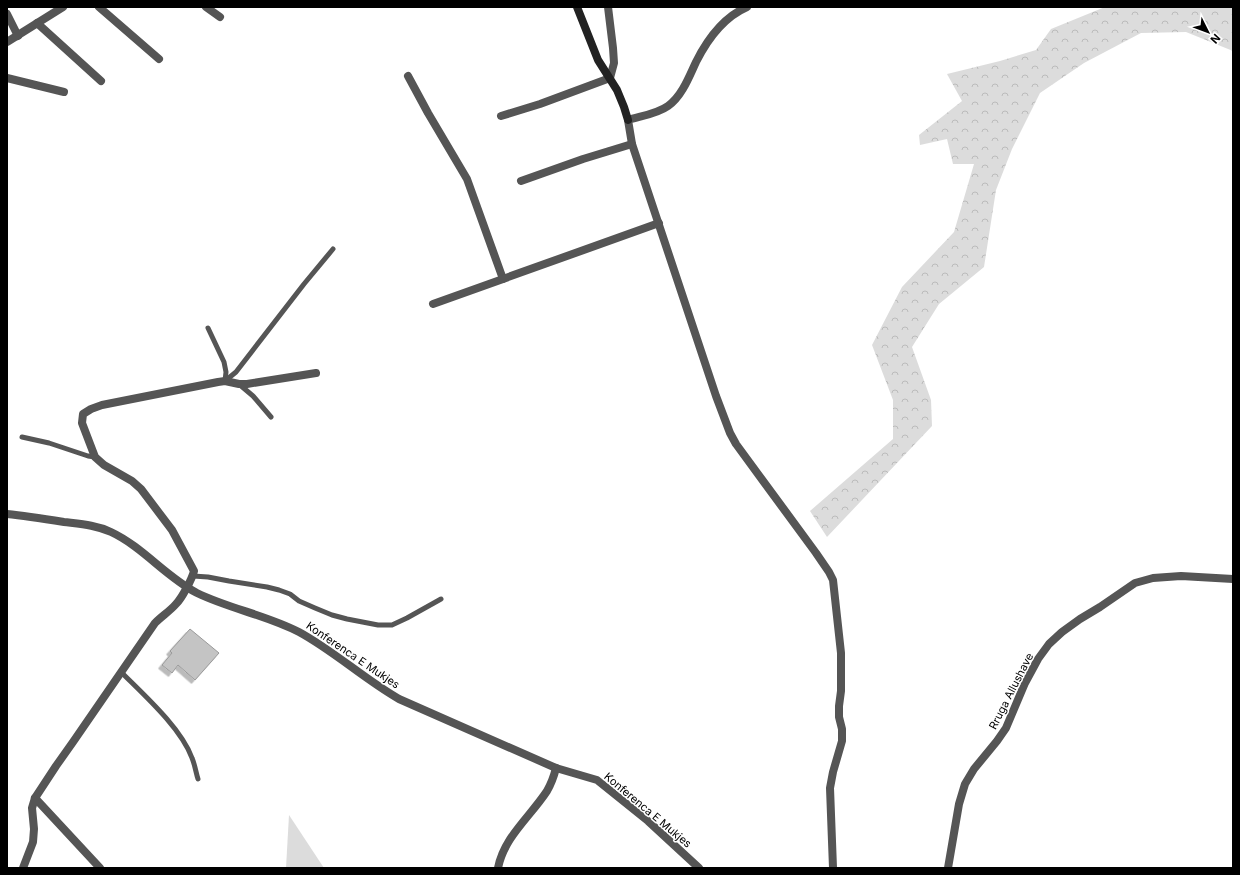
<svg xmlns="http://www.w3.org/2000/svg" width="1240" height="875" viewBox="0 0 1240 875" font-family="Inter,sans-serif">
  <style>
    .green { fill: #dcdcdc }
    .forest { fill: url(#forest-crowns) }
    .building { fill: #c4c4c4; stroke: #999; filter: url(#shadow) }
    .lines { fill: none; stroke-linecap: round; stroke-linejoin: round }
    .lane { stroke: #555; stroke-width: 5 }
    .street { stroke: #555; stroke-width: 8 }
    .secondary { stroke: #222; stroke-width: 8 }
    .labels { text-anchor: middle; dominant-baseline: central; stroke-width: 3; stroke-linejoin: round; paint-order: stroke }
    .street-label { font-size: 11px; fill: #000; stroke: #fff }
  </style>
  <defs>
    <pattern id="forest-crowns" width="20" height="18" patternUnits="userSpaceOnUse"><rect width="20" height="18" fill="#dcdcdc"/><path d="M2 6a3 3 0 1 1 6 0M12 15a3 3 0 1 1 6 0" fill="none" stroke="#bbb"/></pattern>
    <filter id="shadow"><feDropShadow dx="-3.5" dy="3.5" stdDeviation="0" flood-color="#0004"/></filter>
  </defs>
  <rect width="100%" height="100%" fill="#fff"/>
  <polygon class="green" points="289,815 324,868 286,868"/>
  <polygon class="forest" points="1105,7 1233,7 1233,51 1186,32 1141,33 1084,63 1040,93 1012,149 996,190 984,267 939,304 912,347 931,400 932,426 827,537 810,511 893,439 893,400 872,345 902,287 954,232 974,164 953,164 947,139 920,145 919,135 962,101 947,74 1000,61 1036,50 1051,29"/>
  <polygon class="building" points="190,629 219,653 195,680 178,665 172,673 162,665 172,653 170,651"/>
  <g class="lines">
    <g class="lane">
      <polyline points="208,328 224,362 226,372 225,381"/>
      <polyline points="225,381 236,372 304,284 333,249"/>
      <polyline points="240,385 253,396 271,417"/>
      <polyline points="22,437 49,443 88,456 95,457"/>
      <polyline points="193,576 208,577 229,581 267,587 279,590 290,594 299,601 315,608 332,615 347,619 378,625 392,625 407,618 441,599"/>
      <path d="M121 672C144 695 181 728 192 758 195 765 196 773 198 779"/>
    </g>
    <g class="street">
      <polyline points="99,7 159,59"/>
      <polyline points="206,7 220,17"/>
      <path d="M747 7C724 17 707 40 696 62 689 77 682 96 668 106 657 114 641 116 628 120L632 144 716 396 730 433 736 444 816 553 829 572 833 580 841 653V691L839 706V717L842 729V741L833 772 830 788 833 868"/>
      <polyline points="7,14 18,36"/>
      <polyline points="37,23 101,81"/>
      <polyline points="7,42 63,7"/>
      <polyline points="408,76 428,113 467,179 503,279"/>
      <polyline points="7,78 64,92"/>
      <polyline points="501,116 540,104 610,78 614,63 613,48 608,7"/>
      <polyline points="521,181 583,159 632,144"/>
      <polyline points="433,304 659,223"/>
      <path d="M7 514C26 516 45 519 64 522 80 524 96 525 111 532 143 547 166 577 197 593 230 609 266 615 299 632 334 651 364 679 399 699L556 768 597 780 648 821 699 868"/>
      <polyline points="35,798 100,868"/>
      <path d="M23 868 33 842 34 829 32 808 35 798 56 766 73 742 155 623C162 616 170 611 176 604 182 598 192 579 194 571L172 530 141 489 132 481 104 465 95 457 82 423 83 414 91 409 102 405 218 382 225 381 239 384H247L316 373"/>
      <path d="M498 868C504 837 530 817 547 791 551 784 554 776 556 768"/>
      <polyline points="948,868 959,804 965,784 974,769 997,741 1006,728 1025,683 1038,659 1049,644 1062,632 1080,619 1100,607 1135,583 1153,578 1181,576 1233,579"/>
    </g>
    <polyline class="secondary" points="577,7 598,60 617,90 624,107 628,120"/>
  </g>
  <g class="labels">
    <g class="street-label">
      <text transform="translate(353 655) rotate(34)">Konferenca E Mukjes</text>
      <text transform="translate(1011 691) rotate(-63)">Rruga Allushave</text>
      <text transform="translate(648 810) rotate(40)">Konferenca E Mukjes</text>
    </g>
  </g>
  <rect width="1240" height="875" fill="none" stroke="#000000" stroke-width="16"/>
  <g transform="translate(1208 32) rotate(132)" stroke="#ffffff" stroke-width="3" paint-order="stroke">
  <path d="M0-3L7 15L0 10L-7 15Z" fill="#000000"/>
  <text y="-6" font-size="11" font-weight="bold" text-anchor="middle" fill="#000000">N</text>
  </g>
</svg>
